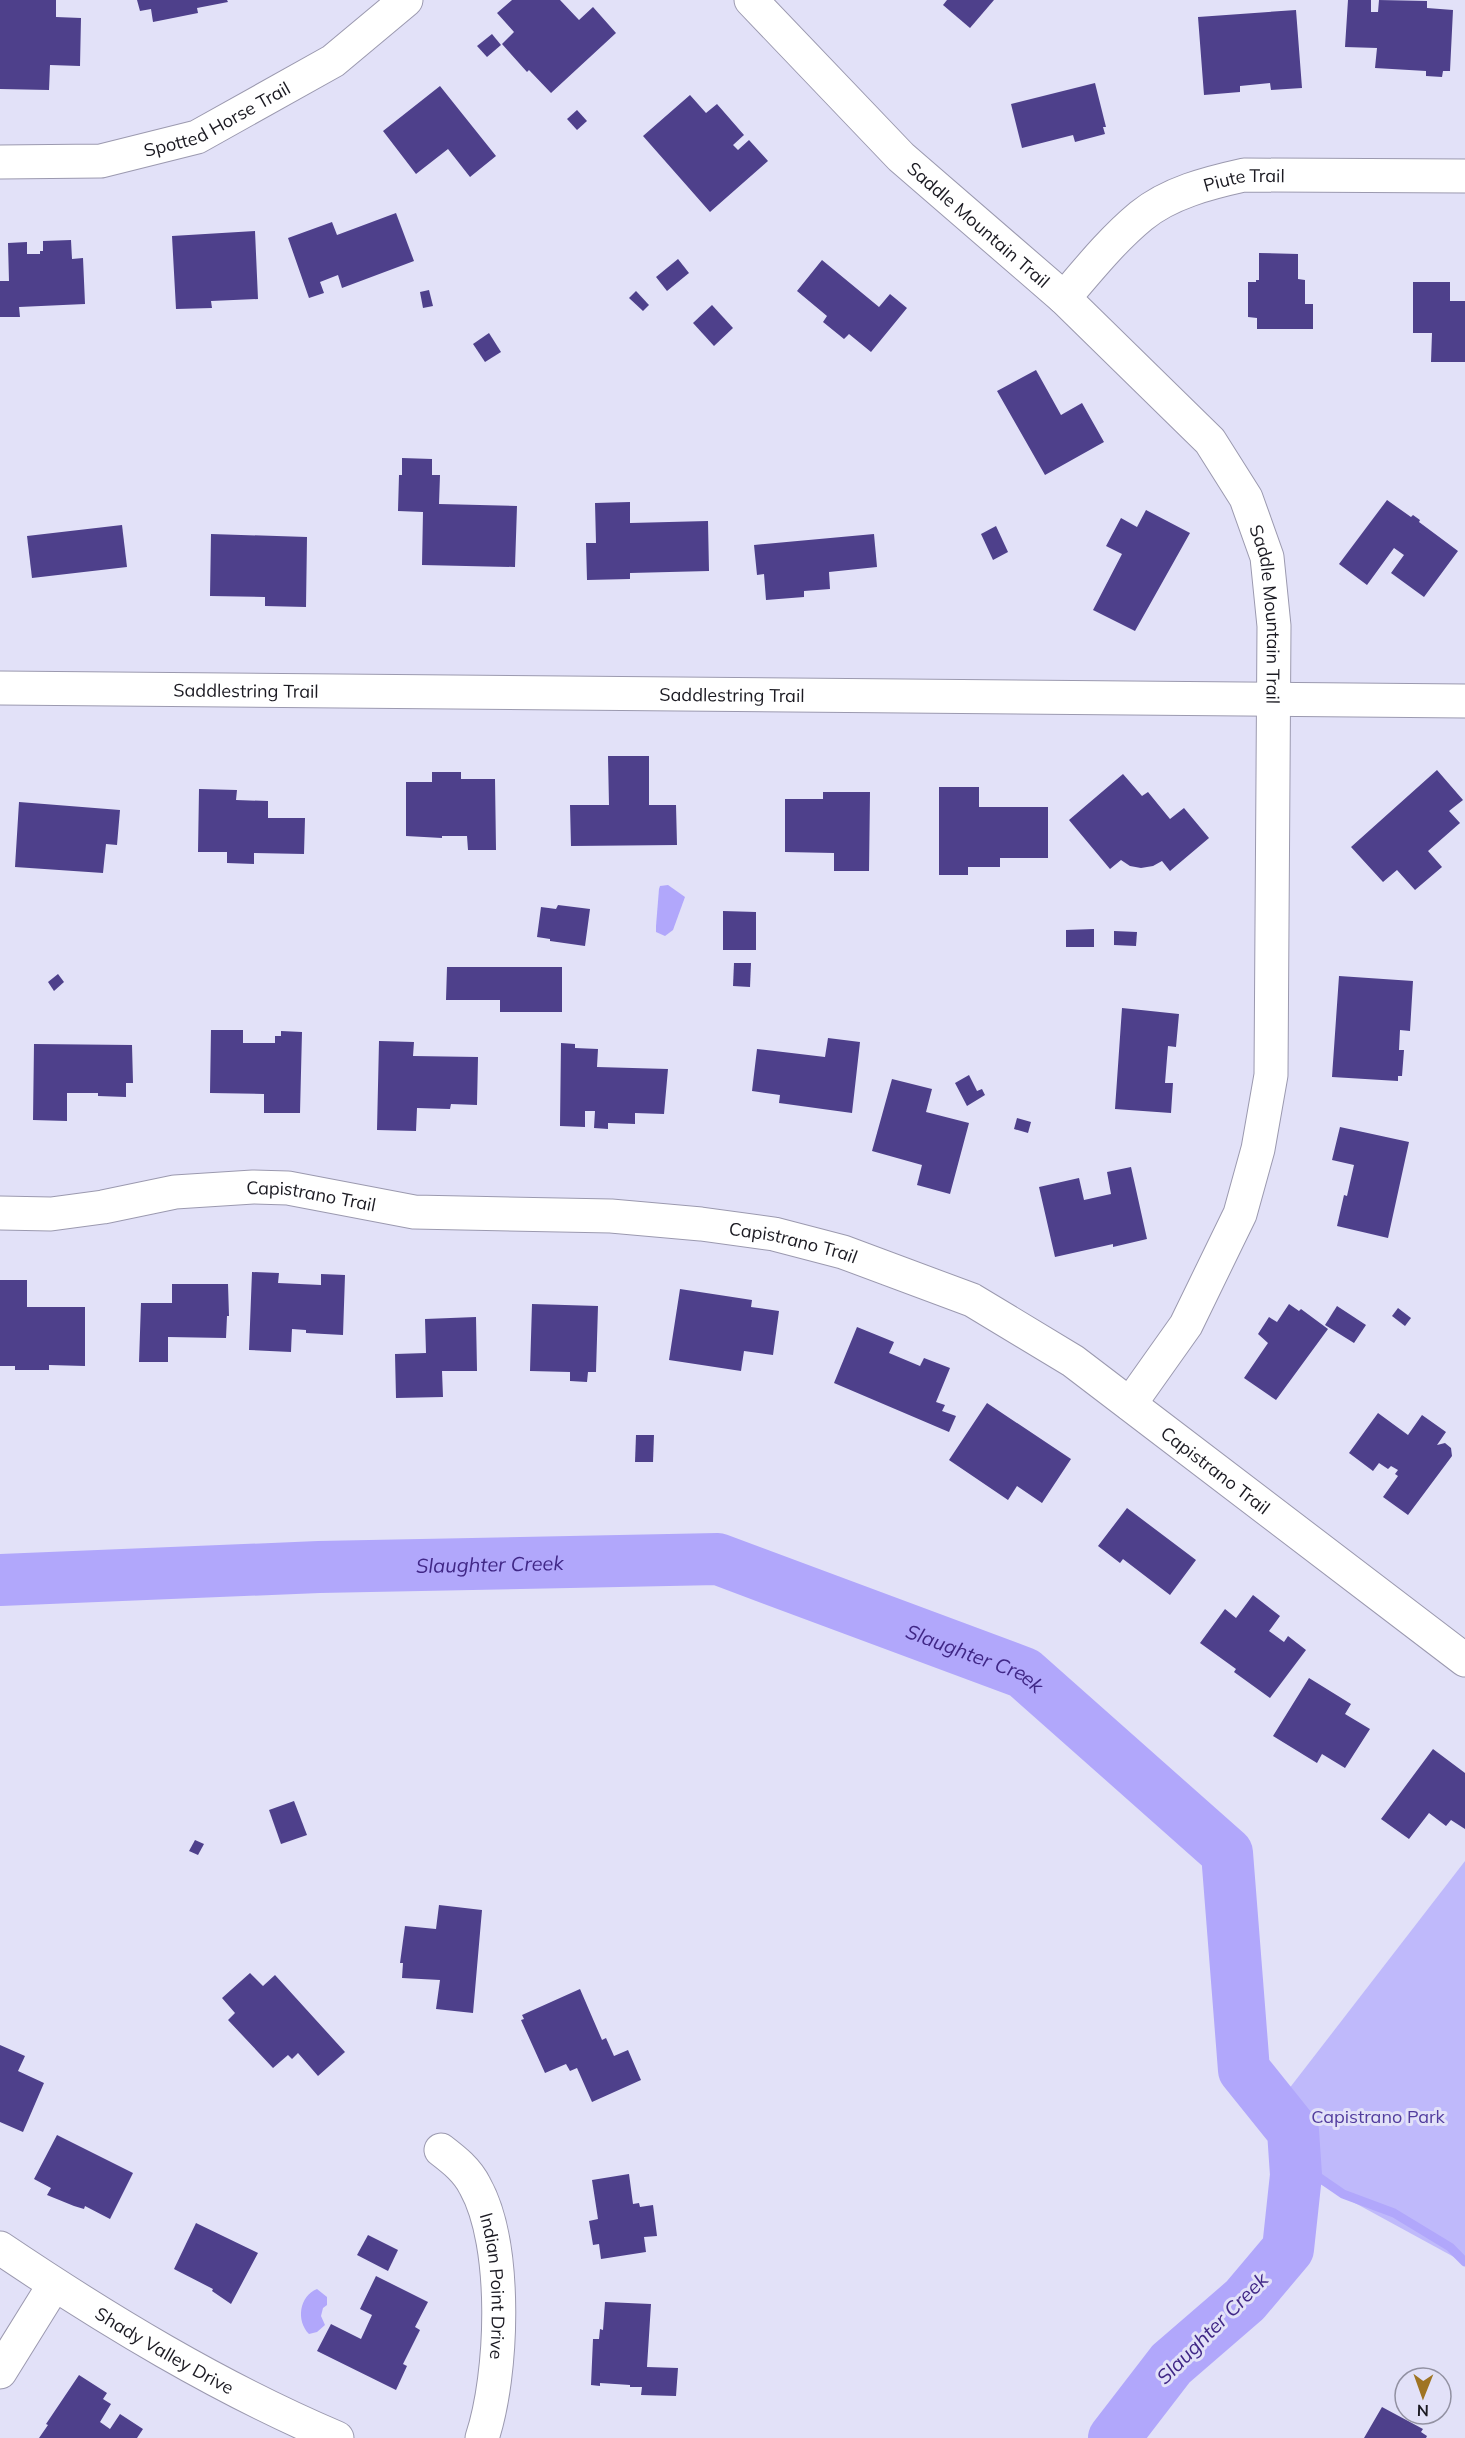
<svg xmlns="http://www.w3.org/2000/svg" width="1465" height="2438" viewBox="0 0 1465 2438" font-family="Mulish,sans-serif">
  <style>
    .green { fill: #bfb9fb }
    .water { fill: #b1a7fb }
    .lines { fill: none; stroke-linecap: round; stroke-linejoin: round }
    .stream { stroke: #b1a7fb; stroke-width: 9 }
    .river { stroke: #b1a7fb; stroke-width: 52 }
    .building { fill: #4e408b }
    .street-casing { stroke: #9b99af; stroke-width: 35 }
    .street { stroke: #fff; stroke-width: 33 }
    .labels { text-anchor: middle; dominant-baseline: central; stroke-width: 6; stroke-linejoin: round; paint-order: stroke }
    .street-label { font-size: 18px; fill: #1b1a22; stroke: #e2e1f8 }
    .park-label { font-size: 18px; fill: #523d9e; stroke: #e2e1f8 }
    .water-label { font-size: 20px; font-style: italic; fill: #402786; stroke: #e2e1f8 }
  </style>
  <rect width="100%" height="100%" fill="#e2e1f8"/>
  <polygon class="green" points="1465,1861 1465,2263 1300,2173 1285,2094"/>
  <g class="water">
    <polygon points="668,885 685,897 673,930 665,936 656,932 656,926 659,889 660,886"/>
    <path d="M317 2289 327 2297V2305L323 2308 321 2316 325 2325 317 2332 309 2334C296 2321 299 2296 317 2289Z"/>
  </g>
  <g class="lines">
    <polyline class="stream" points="1294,2151 1314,2174 1343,2194 1394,2213 1450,2247 1465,2262"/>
    <path class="river" id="s1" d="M0 1580 319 1567 718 1559 1024 1673 1227 1853 1244 2070 1293 2131 1296 2175 1288 2249 1245 2300 1171 2364 1114 2438"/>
  </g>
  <g class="building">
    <polygon points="0,0 56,0 56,17 81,18 80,66 50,65 49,90 0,89"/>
    <polygon points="137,0 227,0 228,2 197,8 198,13 153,22 151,9 140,11"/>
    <polygon points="512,0 560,0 579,20 593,7 616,33 551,93 529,70 527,72 502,44 514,32 497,13"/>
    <polygon points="947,0 994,0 970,28 943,5"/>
    <polygon points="1348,0 1371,0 1371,12 1378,12 1379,0 1427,1 1427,8 1453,10 1450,71 1443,71 1442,77 1426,76 1426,71 1375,68 1377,48 1345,47"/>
    <polygon points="1296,10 1302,88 1271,90 1270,83 1240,86 1240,92 1204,95 1198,17"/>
    <polygon points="492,34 501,45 487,57 477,46"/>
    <polygon points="1095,83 1106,127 1103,127 1105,134 1075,142 1073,135 1022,148 1011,104"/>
    <polygon points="440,86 496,156 470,177 448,149 416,174 383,131"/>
    <polygon points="690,95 706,113 717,104 744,135 733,145 738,150 749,140 768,161 710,212 643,136"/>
    <polygon points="577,110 587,121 577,130 567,119"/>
    <polygon points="396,213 414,261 342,288 338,275 320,282 324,293 309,298 288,238 332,222 337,235"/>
    <polygon points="255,231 258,299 211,301 212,308 176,309 172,236"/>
    <polygon points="71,240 72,259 83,258 85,304 19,307 20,317 0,317 0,281 9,281 8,243 27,242 27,254 40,254 40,251 43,251 43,241"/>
    <polygon points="1259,253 1298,254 1298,279 1305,280 1305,304 1313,304 1313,329 1257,329 1257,318 1248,317 1248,282 1256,282 1256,280 1259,280"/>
    <polygon points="678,259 689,273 667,291 656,277"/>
    <polygon points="822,260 879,307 890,294 907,308 871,352 849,334 844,339 823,322 827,316 797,291"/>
    <polygon points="1413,282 1450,282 1450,301 1465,301 1465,362 1431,362 1432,333 1413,333"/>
    <polygon points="429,290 433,306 423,308 420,292"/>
    <polygon points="636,291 649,305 643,311 629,298"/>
    <polygon points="712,305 733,328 714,346 693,323"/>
    <polygon points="489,333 501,352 485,362 473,344"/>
    <polygon points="1036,370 1061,415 1082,403 1104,442 1045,475 997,391"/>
    <polygon points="402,458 432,459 432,475 440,475 439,504 517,506 515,567 422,565 423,512 398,511 399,475 402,475"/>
    <polygon points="1387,500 1411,517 1413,515 1420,520 1419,522 1458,551 1424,597 1391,573 1404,555 1394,548 1367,585 1339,564"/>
    <polygon points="630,502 630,523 708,521 709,571 630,573 630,579 587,580 586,543 596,543 595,503"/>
    <polygon points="1146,510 1190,533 1135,631 1093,610 1122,554 1106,546 1121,518 1137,527"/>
    <polygon points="122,525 127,567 32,578 27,536"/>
    <polygon points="996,526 1008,552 993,560 981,534"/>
    <polygon points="211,534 307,537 306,607 265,606 265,597 210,596"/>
    <polygon points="874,534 877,567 829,572 830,589 804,591 804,597 766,600 764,574 757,575 754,545"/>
    <polygon points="608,756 649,756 649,805 676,805 677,845 571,846 570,805 609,805"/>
    <polygon points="1437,770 1463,800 1449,811 1460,823 1428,851 1442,867 1415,890 1397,870 1383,882 1351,847"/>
    <polygon points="432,772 461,772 461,779 495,779 496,850 468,850 467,836 442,836 442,838 406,836 406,782 432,782"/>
    <polygon points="1123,774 1142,796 1148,792 1170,819 1184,808 1209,838 1170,871 1162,861 1153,866 1141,868 1130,866 1121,860 1110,869 1069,820"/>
    <polygon points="939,787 979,787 979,807 1048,807 1048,858 1000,858 1000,867 968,867 968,875 939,875"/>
    <polygon points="199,789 237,790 236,800 268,801 268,818 305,818 304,854 254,853 254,864 227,863 227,852 198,852"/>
    <polygon points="823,792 870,792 869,871 834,871 834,853 785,852 785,799 823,799"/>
    <polygon points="19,802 120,810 117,845 106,844 103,873 15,867"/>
    <polygon points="558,905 590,909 585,946 550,941 550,939 537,937 541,907 556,909"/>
    <polygon points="723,911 756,912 756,950 723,950"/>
    <polygon points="1094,929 1094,947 1066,947 1066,930"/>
    <polygon points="1114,931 1137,932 1136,946 1114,945"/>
    <polygon points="734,963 751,963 750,987 733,986"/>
    <polygon points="447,967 562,967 562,1012 500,1012 500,1000 446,1000"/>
    <polygon points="58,974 64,982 54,991 48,982"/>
    <polygon points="1339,976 1413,981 1410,1031 1400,1030 1399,1050 1404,1050 1402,1076 1398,1076 1398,1081 1332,1077"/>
    <polygon points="1122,1008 1179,1014 1176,1047 1168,1046 1165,1083 1173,1083 1171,1113 1115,1109"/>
    <polygon points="211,1030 243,1030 243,1043 275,1043 275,1036 281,1036 281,1031 302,1032 300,1113 264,1113 264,1094 210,1093"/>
    <polygon points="828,1038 860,1042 852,1113 779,1103 780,1095 752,1091 757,1049 825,1057"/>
    <polygon points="379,1041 414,1042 413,1056 478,1057 477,1105 451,1104 450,1109 417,1108 416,1131 377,1130"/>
    <polygon points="561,1043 575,1044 575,1048 598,1049 597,1067 668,1069 664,1114 635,1113 635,1124 608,1123 608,1129 594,1128 595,1111 585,1111 585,1127 560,1126"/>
    <polygon points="34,1044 132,1045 133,1083 126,1083 126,1097 98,1096 98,1093 67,1093 67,1121 33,1120"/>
    <polygon points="969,1075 977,1091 982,1089 985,1095 967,1106 955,1083"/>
    <polygon points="892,1079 932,1089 926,1112 969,1123 950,1194 917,1185 922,1165 872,1151"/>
    <polygon points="1017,1118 1031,1122 1028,1133 1014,1129"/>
    <polygon points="1340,1127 1409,1142 1388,1238 1337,1226 1344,1195 1347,1196 1354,1165 1332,1160"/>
    <polygon points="1131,1167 1147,1239 1113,1247 1113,1244 1055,1257 1039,1187 1079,1178 1084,1200 1111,1194 1107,1172"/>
    <polygon points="252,1272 279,1273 278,1283 321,1285 321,1274 345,1275 343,1335 306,1333 306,1330 292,1329 291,1352 249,1350"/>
    <polygon points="0,1280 27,1280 27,1307 85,1307 85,1366 49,1365 49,1370 15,1370 15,1366 0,1366"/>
    <polygon points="172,1284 228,1284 229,1316 227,1316 226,1338 168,1337 168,1362 139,1362 141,1303 172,1303"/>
    <polygon points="680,1289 752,1300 751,1307 779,1311 773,1355 744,1351 741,1371 669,1360"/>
    <polygon points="532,1304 598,1306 596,1372 588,1372 587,1382 570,1381 570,1372 530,1371"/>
    <polygon points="1289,1304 1299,1311 1301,1309 1328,1329 1276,1400 1244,1378 1268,1343 1258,1334 1269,1317 1277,1322"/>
    <polygon points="1337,1306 1366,1325 1354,1343 1325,1325"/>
    <polygon points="1398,1308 1411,1318 1405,1326 1392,1316"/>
    <polygon points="476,1317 477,1371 442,1371 443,1397 396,1398 395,1354 426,1353 425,1319"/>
    <polygon points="857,1327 894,1342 889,1353 920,1366 924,1358 950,1368 936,1402 945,1405 942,1411 956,1416 949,1432 834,1383"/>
    <polygon points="987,1403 1071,1459 1042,1503 1017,1486 1008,1500 949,1460"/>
    <polygon points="1378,1413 1408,1435 1422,1415 1446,1432 1437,1445 1445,1443 1451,1448 1452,1456 1408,1515 1383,1497 1398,1476 1395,1474 1398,1470 1391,1466 1388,1469 1379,1463 1373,1471 1349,1453"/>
    <polygon points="636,1435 654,1435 653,1462 635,1462"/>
    <polygon points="1127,1508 1196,1560 1170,1595 1123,1559 1120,1563 1098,1546"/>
    <polygon points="1253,1595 1280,1616 1269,1631 1284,1642 1288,1636 1306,1650 1270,1698 1234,1672 1236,1669 1200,1643 1225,1609 1236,1618"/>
    <polygon points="1309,1678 1351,1704 1345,1714 1370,1729 1345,1768 1322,1754 1317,1763 1273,1736"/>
    <polygon points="1433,1749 1465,1773 1465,1829 1451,1820 1446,1826 1429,1813 1409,1839 1381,1819"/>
    <polygon points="294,1801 307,1835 281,1844 269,1810"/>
    <polygon points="195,1840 204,1844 198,1855 189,1851"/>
    <polygon points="439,1905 482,1910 473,2013 436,2009 440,1980 402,1978 403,1963 400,1963 405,1926 436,1929"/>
    <polygon points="250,1973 263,1986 275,1975 345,2052 318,2076 298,2053 292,2059 288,2055 273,2068 228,2020 235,2013 222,1998"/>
    <polygon points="580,1989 602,2040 606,2038 614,2056 628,2050 641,2080 592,2102 577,2068 570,2071 566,2064 545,2073 521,2020 524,2019 522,2015"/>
    <polygon points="0,2045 25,2056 18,2071 44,2083 23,2132 0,2122"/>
    <polygon points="57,2135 133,2173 110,2219 85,2206 84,2209 74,2206 47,2195 51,2188 34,2179"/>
    <polygon points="629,2174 633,2204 639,2203 640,2207 653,2205 657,2236 644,2237 646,2252 601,2259 599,2244 593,2245 589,2221 598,2219 592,2180"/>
    <polygon points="196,2223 258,2253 231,2304 212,2291 213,2289 174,2269"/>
    <polygon points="368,2235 398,2250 388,2271 357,2255"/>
    <polygon points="376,2276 428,2302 415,2327 420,2330 403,2364 407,2366 396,2390 317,2351 331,2324 361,2339 372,2315 360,2309"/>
    <polygon points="605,2302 651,2304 647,2367 678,2368 676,2396 641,2395 642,2387 630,2387 630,2385 600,2383 600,2386 591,2385 593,2339 599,2339 600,2329 603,2330"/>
    <polygon points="79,2375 107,2393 103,2399 111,2404 100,2422 110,2429 120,2414 143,2429 137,2438 39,2438 48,2425 46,2424"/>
    <polygon points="1382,2407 1423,2429 1421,2432 1427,2436 1426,2438 1364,2438"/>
  </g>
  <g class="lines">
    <defs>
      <g id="street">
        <path id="s2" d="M751 0 901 157 1064 298 1210 441 1246 498 1267 557 1274 626 1271 1075 1258 1149 1240 1214 1186 1325 1130 1404"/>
        <path id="s3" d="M0 162 101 161 197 137 333 61 406 0"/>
        <path id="s4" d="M1064 298C1088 270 1112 240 1141 216 1169 193 1208 183 1244 175L1465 176"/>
        <path id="s5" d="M0 688 1465 701"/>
        <path id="s6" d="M0 1213 51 1214 103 1207 175 1192 253 1187 288 1188 414 1212 611 1216 701 1224 774 1234 843 1252 972 1300 1073 1361 1465 1660"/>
        <path id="s7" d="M441 2150C454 2160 467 2170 475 2186 508 2245 503 2375 482 2438"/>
        <path id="s8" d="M0 2248C107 2320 219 2388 337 2438"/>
        <polyline points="0,2372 54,2285"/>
      </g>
    </defs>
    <use href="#street" class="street-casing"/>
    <use href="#street" class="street"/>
  </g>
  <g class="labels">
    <g class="street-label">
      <text stroke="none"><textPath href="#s3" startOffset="225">Spotted Horse Trail</textPath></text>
      <text stroke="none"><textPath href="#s4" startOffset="224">Piute Trail</textPath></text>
      <text stroke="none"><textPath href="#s2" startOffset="320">Saddle Mountain Trail</textPath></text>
      <text stroke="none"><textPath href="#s2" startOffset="824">Saddle Mountain Trail</textPath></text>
      <text stroke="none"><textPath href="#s5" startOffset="246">Saddlestring Trail</textPath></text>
      <text stroke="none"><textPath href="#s5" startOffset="732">Saddlestring Trail</textPath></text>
      <text stroke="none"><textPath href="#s6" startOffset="314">Capistrano Trail</textPath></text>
      <text stroke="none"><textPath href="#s6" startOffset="800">Capistrano Trail</textPath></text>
      <text stroke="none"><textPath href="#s6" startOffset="1286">Capistrano Trail</textPath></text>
      <text stroke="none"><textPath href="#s7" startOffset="153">Indian Point Drive</textPath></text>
      <text stroke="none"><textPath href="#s8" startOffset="194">Shady Valley Drive</textPath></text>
    </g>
    <g class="park-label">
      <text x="1378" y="2116">Capistrano Park</text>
    </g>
    <g class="water-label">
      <text stroke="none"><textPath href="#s1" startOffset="490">Slaughter Creek</textPath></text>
      <text stroke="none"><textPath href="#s1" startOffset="994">Slaughter Creek</textPath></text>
      <text transform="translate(1212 2328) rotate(-45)">Slaughter Creek</text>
    </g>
  </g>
  <g transform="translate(1423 2396) rotate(181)"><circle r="28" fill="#e2e1f8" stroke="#9291a2" stroke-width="1.5"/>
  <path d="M0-4.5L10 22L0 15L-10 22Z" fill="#9f7423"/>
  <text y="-9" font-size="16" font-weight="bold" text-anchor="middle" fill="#1b1a22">N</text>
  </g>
</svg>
